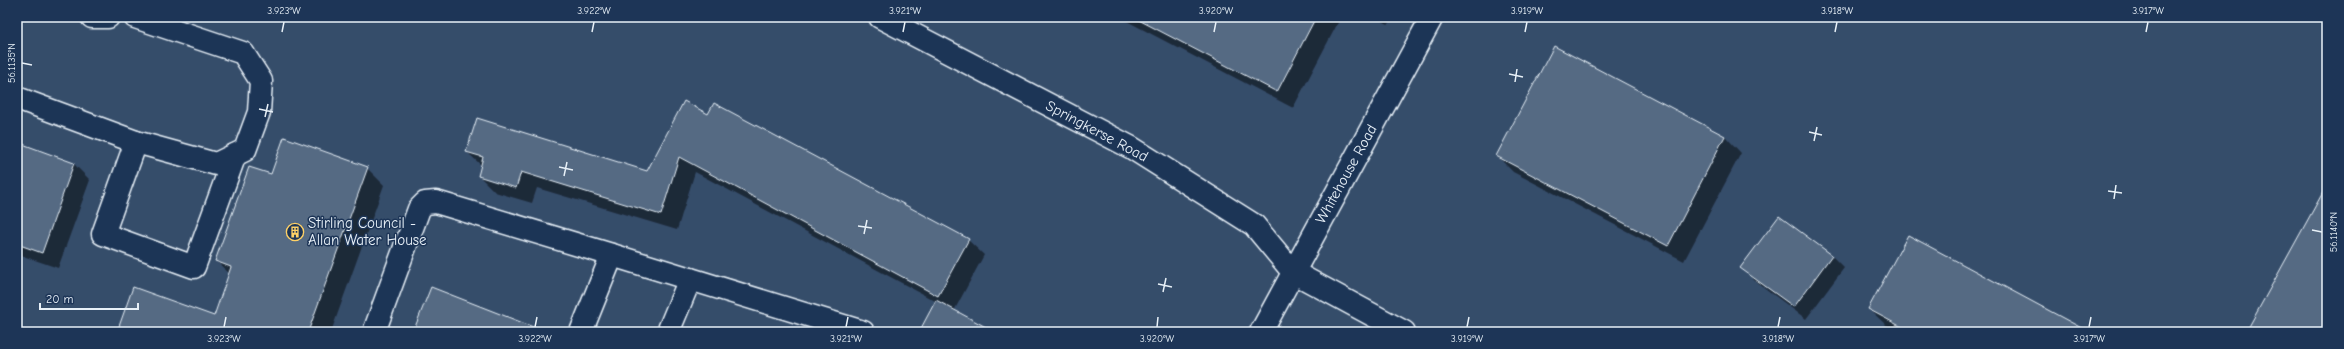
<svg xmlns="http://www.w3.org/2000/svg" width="2344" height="349" viewBox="0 0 2344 349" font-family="'Comic Neue',sans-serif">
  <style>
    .built { fill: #364d6b }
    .shadow { fill: #0007 }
    .building { fill: #556a83; stroke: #e8f1f8 }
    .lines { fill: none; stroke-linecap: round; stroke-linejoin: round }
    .minor-casing { stroke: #e8f1f8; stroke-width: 25 }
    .minor { stroke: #1d3557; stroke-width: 22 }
    .ticks { fill: none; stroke: #e8f1f8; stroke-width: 1.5 }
    .labels { text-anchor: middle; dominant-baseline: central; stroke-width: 3; stroke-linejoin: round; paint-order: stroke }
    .street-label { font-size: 15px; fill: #e8f1f8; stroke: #1d3557 }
    .poi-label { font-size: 15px; fill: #e8f1f8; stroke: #1d3557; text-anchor: start }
    .neatline { fill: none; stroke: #e8f1f8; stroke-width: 1.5 }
    .ticks-label { font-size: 10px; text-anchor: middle; fill: #e8f1f8 }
  </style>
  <rect width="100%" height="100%" fill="#294061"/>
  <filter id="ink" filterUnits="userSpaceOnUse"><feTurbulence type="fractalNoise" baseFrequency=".025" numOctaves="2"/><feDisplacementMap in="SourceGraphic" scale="8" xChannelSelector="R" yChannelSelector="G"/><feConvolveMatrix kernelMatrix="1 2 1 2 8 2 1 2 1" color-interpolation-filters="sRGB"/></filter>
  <g filter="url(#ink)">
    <rect class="built" x="17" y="17" width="2310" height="315"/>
    <g class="shadow">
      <polygon points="1119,17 1341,17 1293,108"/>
      <polygon points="1375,17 1392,17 1388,24"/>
      <polygon points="1554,47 1725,136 1741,153 1684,261 1513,172 1497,156"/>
      <polygon points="709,116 968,240 984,255 954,311 993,332 921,332 937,302 695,172 677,230 537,188 532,203 495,192 479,176 482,166 467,152 647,172"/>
      <polygon points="17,143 74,164 90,180 58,268 17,254"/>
      <polygon points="367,168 384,185 331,332 118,332 214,317 230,274 216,261 271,176"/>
      <polygon points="1779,217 1832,256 1844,268 1806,319 1754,280 1742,268"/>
      <polygon points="1869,309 2087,332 1898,332 1886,325"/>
    </g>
    <g class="building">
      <polygon points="1133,17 1316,17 1277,92"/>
      <polygon points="1554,46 1725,136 1668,246 1496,156"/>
      <polygon points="684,101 708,114 714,103 969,239 938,296 679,157 661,215 521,172 516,188 478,176 483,157 466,152 477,118 647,171"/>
      <polygon points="284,137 368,167 308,332 117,332 133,287 214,316 231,267 215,261 249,167 271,174"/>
      <polygon points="17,142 74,163 42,253 17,244"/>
      <polygon points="2327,185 2327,332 2246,332"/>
      <polygon points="1779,216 1832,255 1794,307 1740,268"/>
      <polygon points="1908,235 2089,332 1911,332 1868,309"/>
      <polygon points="431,287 541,330 540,332 413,332"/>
      <polygon points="936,300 995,332 919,332"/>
    </g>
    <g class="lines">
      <defs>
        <g id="minor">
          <polyline points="92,17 108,17"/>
          <polyline points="880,17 1132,148 1254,225 1293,272 1404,332"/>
          <polyline points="17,98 136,142 216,164 245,150 259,112 261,81 243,53 135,17"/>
          <polyline points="136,142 103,234 194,267 235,155"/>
          <polyline points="612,255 863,332"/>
          <polyline points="374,332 419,209 425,203 436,202 612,255 581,332"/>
          <polyline points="668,332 690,279"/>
          <polyline points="1261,332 1432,17"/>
        </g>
      </defs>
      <use href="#minor" class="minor-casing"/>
      <use href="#minor" class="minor"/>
    </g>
  </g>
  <path class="ticks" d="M282 32 284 22M592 32 594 22M903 32 905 22M1214 32 1216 22M1525 32 1527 22M1835 32 1837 22M2146 32 2148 22M22 63 32 65M1509 74 1523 77M1515 82 1517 69M259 109 273 112M265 117 268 104M1809 132 1822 135M1814 141 1817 127M559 167 573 170M564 176 567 162M2108 191 2122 193M2114 199 2116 185M858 226 872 228M2312 230 2322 232M864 234 867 220M1158 284 1172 287M1163 292 1166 278M224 327 226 317M535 327 537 317M846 327 848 317M1157 327 1158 317M1467 327 1469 317M1778 327 1780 317M2089 327 2091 317"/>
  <defs>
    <symbol id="building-ring" viewBox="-11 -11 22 22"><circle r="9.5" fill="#1d3557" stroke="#ffd166" stroke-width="1.5"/><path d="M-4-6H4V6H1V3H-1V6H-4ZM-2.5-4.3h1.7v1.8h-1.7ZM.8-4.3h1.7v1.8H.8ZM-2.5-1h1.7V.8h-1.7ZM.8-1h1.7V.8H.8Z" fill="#ffd166"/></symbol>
  </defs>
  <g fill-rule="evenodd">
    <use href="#building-ring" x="285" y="222" width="20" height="20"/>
  </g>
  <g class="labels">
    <g class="street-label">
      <text transform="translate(1097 131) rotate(28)">Springkerse Road</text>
      <text transform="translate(1346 174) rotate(-61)">Whitehouse Road</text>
    </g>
    <g class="poi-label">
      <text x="308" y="223">Stirling Council -<tspan x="308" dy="17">Allan Water House</tspan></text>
    </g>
  </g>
  <rect width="2344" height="349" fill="none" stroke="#1d3557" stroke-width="44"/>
  <path d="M40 303v6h98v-6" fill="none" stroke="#e8f1f8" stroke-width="2"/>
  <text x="46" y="303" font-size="12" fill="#e8f1f8" stroke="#1d3557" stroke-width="3" paint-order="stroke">20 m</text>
  <rect x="22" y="22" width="2300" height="305" class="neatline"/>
  <g class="ticks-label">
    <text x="284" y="14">3.923°W</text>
    <text x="594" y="14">3.922°W</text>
    <text x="905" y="14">3.921°W</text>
    <text x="1216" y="14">3.920°W</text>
    <text x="1527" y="14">3.919°W</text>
    <text x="1837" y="14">3.918°W</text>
    <text x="2148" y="14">3.917°W</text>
    <text transform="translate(11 63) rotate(-90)" y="4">56.1135°N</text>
    <text transform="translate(2333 232) rotate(-90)" y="4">56.1140°N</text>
    <text x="224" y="342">3.923°W</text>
    <text x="535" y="342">3.922°W</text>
    <text x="846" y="342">3.921°W</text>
    <text x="1157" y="342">3.920°W</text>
    <text x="1467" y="342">3.919°W</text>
    <text x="1778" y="342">3.918°W</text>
    <text x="2089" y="342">3.917°W</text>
  </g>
</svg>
